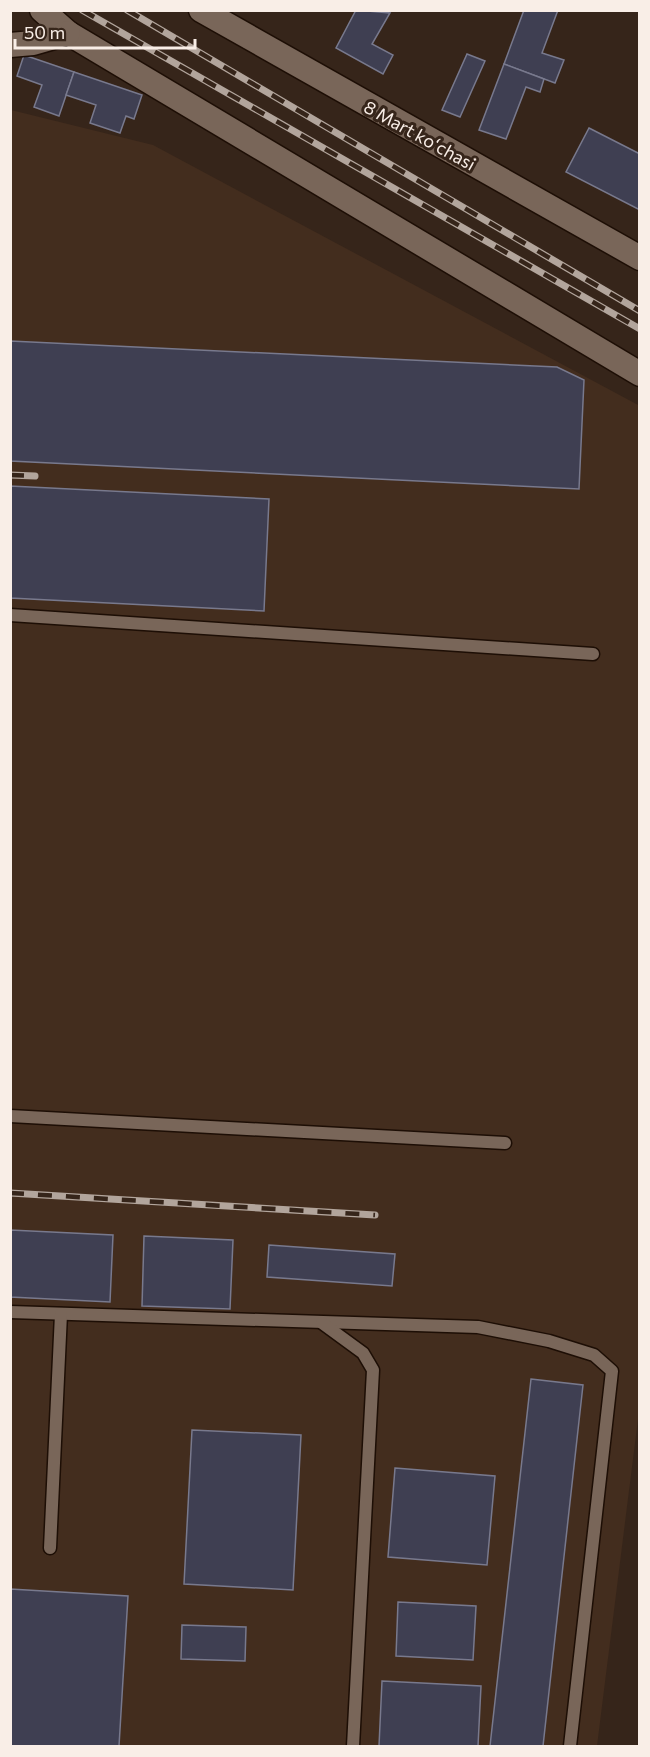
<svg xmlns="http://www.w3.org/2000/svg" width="650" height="1757" viewBox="0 0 650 1757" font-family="Commissioner,sans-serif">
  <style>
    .built { fill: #432d1e }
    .building { fill: #3f3f52; stroke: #78798d; stroke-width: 1.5 }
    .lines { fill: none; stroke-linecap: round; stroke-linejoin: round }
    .service-casing { stroke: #1d0e05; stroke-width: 15 }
    .minor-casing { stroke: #1d0e05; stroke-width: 27 }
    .service { stroke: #796659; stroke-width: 12 }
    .minor { stroke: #796659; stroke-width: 24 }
    .rail-casing { stroke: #b2a59c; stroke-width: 7 }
    .rail { stroke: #36251a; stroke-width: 4.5; stroke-dasharray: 14; stroke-linecap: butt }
    .labels { text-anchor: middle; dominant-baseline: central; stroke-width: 6; stroke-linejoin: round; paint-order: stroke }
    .street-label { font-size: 18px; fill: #f9eee7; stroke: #36251a }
  </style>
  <rect width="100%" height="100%" fill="#36251a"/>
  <polygon class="built" points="11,110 153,145 640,406 640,1403 597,1746 11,1746"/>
  <g class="building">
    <polygon points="356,10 390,13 372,44 393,55 383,74 336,48"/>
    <polygon points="524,10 558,10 542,53 564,60 555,83 504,64"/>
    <polygon points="467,54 485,61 460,117 442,110"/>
    <polygon points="24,55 74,72 59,116 34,107 42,85 17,76"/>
    <polygon points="504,64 544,79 540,92 526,87 506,139 479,130"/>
    <polygon points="74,72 142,95 134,119 126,116 120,133 90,123 96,105 66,95"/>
    <polygon points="589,128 640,154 640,210 566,172"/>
    <polygon points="10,341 557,367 584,380 579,489 10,461"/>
    <polygon points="10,486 269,499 264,611 10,598"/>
    <polygon points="10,1230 113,1235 110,1302 10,1297"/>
    <polygon points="144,1236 233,1240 230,1309 142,1306"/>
    <polygon points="269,1245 395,1254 392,1286 267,1277"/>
    <polygon points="531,1379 583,1385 543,1746 490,1746"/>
    <polygon points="192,1430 301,1435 293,1590 184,1584"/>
    <polygon points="395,1468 495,1476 487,1565 388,1557"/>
    <polygon points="10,1589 128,1596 119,1746 10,1746"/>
    <polygon points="398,1602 476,1606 473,1660 396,1656"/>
    <polygon points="182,1625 246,1627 245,1661 181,1659"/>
    <polygon points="382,1681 481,1686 478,1746 379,1746"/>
  </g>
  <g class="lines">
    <defs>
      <g id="service">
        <polyline points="10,615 593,654"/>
        <polyline points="10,1116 505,1143"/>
        <polyline points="10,1312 478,1327 549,1341 594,1355 612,1371 570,1746"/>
        <polyline points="322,1323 363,1353 373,1370 353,1746"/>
        <polyline points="50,1548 61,1314"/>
      </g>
      <g id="minor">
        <polyline points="42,10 68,33 640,374"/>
        <polyline points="201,10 640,258"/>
        <polyline points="10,45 33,43 68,33"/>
      </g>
    </defs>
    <use href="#service" class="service-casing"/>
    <use href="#minor" class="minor-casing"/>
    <use href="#service" class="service"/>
    <use href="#minor" class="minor"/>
    <defs>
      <g id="rail">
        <polyline points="82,10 640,329"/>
        <polyline points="127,10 640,311"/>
        <polyline points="10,475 35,476"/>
        <polyline points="10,1193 375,1215"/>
      </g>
    </defs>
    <use href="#rail" class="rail-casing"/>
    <use href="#rail" class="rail"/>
  </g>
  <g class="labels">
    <g class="street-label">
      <text transform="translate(420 135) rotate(29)">8 Mart koʻchasi</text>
    </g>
  </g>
  <rect width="650" height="1757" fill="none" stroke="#f9eee7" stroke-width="24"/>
  <path d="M15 39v9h180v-9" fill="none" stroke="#f9eee7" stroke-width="3"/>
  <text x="24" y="39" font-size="18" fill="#f9eee7" stroke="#36251a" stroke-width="4.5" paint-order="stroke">50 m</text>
</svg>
